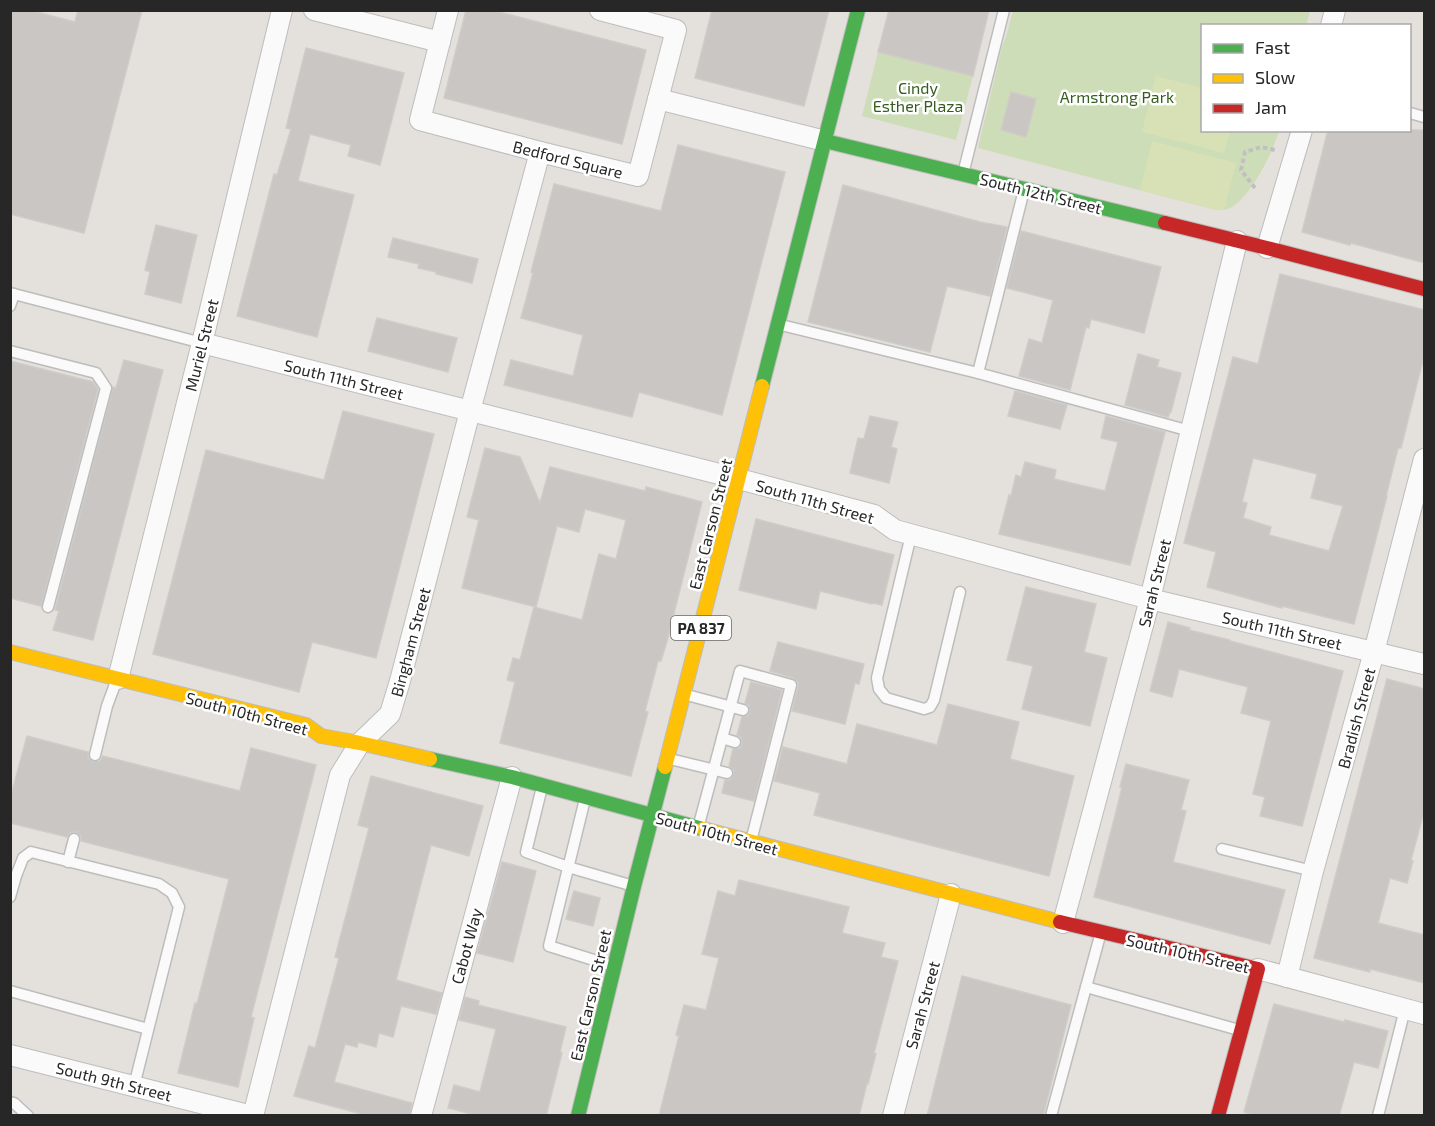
<svg xmlns="http://www.w3.org/2000/svg" width="1435" height="1126" viewBox="0 0 1435 1126" font-family="'Exo 2',sans-serif">
  <style>
    .green { fill: #cdddb7 }
    .pitch { fill: #d8e1b5 }
    .building { fill: #c9c6c3; stroke: #cfccc8; stroke-width: 1.5; fill-rule: evenodd }
    .lines { fill: none; stroke-linecap: round; stroke-linejoin: round }
    .lane-casing { stroke: #bebdbd; stroke-width: 13 }
    .street-casing { stroke: #bebdbd; stroke-width: 22 }
    .fast-casing { stroke: #bebdbd; stroke-width: 16 }
    .slow-casing { stroke: #bebdbd; stroke-width: 16 }
    .jam-casing { stroke: #bebdbd; stroke-width: 16 }
    .path { stroke: #c1c0c0; stroke-width: 4; stroke-dasharray: 4.5 3; stroke-linecap: butt }
    .lane { stroke: #fbfafa; stroke-width: 10 }
    .street { stroke: #fbfafa; stroke-width: 20 }
    .fast { stroke: #4caf50; stroke-width: 14 }
    .slow { stroke: #ffc107; stroke-width: 14 }
    .jam { stroke: #c62828; stroke-width: 14 }
    .labels { text-anchor: middle; dominant-baseline: central; stroke-width: 5; stroke-linejoin: round; paint-order: stroke }
    .shield { fill: #fff; stroke: #686868; stroke-width: 1.5 }
    .shield-label { font-size: 15px; font-weight: bold; fill: #272727 }
    .park-label { font-size: 16px; fill: #355c1e; stroke: #fff }
    .street-label { font-size: 16px; fill: #272727; stroke: #fff }
  </style>
  <rect width="100%" height="100%" fill="#e4e0dc"/>
  <g class="green">
    <path d="M1013 11H1310L1306 25 1202 26V130L1279 131C1272 153 1252 196 1230 208 1226 210 1220 210 1216 210L978 148 1002 47 1006 37Z"/>
    <polygon points="878,52 973,76 956,140 862,116"/>
  </g>
  <g class="pitch">
    <polygon points="1156,76 1202,88 1202,130 1230,131 1224,153 1142,132"/>
    <polygon points="1152,141 1236,163 1224,210 1216,210 1140,190"/>
  </g>
  <g class="building">
    <polygon points="10,10 29,10 75,22 78,10 142,10 84,233 10,214"/>
    <polygon points="466,10 491,10 646,50 622,144 444,98"/>
    <polygon points="712,10 829,10 804,106 695,78"/>
    <polygon points="889,10 989,10 973,76 878,52"/>
    <polygon points="306,48 404,73 380,165 348,156 351,145 310,134 298,181 354,195 317,337 237,316 274,174 277,175 291,129 286,128"/>
    <polygon points="1011,92 1036,99 1026,137 1001,130"/>
    <polygon points="1328,130 1425,130 1425,263 1351,243 1350,245 1302,232"/>
    <polygon points="678,145 785,172 722,415 639,392 632,417 504,385 511,360 573,376 583,335 521,318 533,273 531,272 554,184 661,211"/>
    <polygon points="843,185 980,222 1007,227 990,296 947,286 930,352 808,322"/>
    <polygon points="156,225 197,235 181,303 145,294 150,272 145,270"/>
    <polygon points="1021,231 1161,267 1144,333 1091,319 1089,328 1086,327 1070,390 1019,376 1029,339 1042,343 1053,300 1007,288"/>
    <polygon points="393,238 478,259 472,283 436,274 436,272 418,268 419,264 388,257"/>
    <path d="M1280 274 1425 310V352L1401 448H1398L1386 496H1387L1354 624 1282 606V608L1207 587 1216 552 1184 543 1233 357 1258 364ZM1253 458 1317 474 1311 498 1343 506 1329 551 1269 535 1271 527 1243 518 1247 503 1242 502Z"/>
    <polygon points="377,318 457,338 448,372 368,351"/>
    <polygon points="1138,354 1159,360 1157,367 1181,373 1171,412 1170,412 1168,417 1125,405"/>
    <polygon points="124,360 163,370 93,640 53,630 59,611 55,610 113,387 116,388"/>
    <polygon points="10,361 93,382 98,389 41,606 10,598"/>
    <polygon points="1015,391 1067,405 1060,429 1008,416"/>
    <polygon points="343,411 434,434 376,658 312,642 299,692 153,654 206,450 324,480"/>
    <polygon points="870,416 898,422 891,447 897,449 889,483 850,473 858,438 864,439"/>
    <polygon points="1106,416 1165,432 1130,565 999,534 1009,495 1011,496 1016,475 1021,477 1025,462 1056,470 1054,479 1105,491 1118,442 1101,438"/>
    <polygon points="485,448 520,457 540,503 550,467 645,491 646,487 702,502 667,641 661,661 658,661 645,711 648,712 631,776 500,743 515,682 507,680 513,658 520,660 534,607 582,620 599,554 616,559 626,520 585,509 579,532 557,526 536,607 462,588 479,520 467,517"/>
    <polygon points="756,519 894,555 882,605 873,603 872,604 820,591 816,609 739,590"/>
    <polygon points="1026,587 1096,604 1084,652 1107,658 1090,726 1022,709 1033,666 1007,660"/>
    <polygon points="1168,622 1190,628 1189,630 1230,640 1230,641 1343,671 1302,826 1260,816 1265,797 1253,794 1271,721 1241,713 1248,687 1179,669 1172,697 1150,691"/>
    <polygon points="778,642 864,664 859,684 855,683 845,724 792,711 798,687 798,682 793,678 770,671"/>
    <polygon points="1387,679 1425,689 1425,808 1411,860 1413,861 1407,883 1390,878 1378,923 1425,935 1425,983 1370,969 1370,972 1314,958"/>
    <polygon points="751,682 782,690 754,801 722,793 725,780 730,780 734,775 734,770 729,766 733,749 740,748 742,744 741,737 737,735 742,717 748,716 750,711 749,705 745,703"/>
    <polygon points="948,704 1019,722 1010,759 1074,776 1049,876 814,815 820,793 774,781 783,747 847,764 857,724 937,745"/>
    <polygon points="27,736 88,752 88,758 93,762 100,761 103,756 240,791 251,748 316,765 251,1017 254,1018 238,1087 178,1073 195,1003 197,1004 229,879 81,841 81,836 76,832 71,832 67,837 10,823 10,799"/>
    <polygon points="1126,764 1189,780 1181,810 1186,811 1173,862 1285,890 1270,944 1094,897 1118,804 1122,787 1120,787"/>
    <polygon points="371,776 483,806 469,856 431,845 396,980 442,993 436,1014 401,1006 393,1037 379,1033 376,1047 358,1042 357,1047 345,1044 334,1082 412,1103 409,1116 369,1116 294,1096 309,1046 315,1048 339,958 335,957 369,828 358,825"/>
    <polygon points="502,862 536,871 513,962 477,953"/>
    <polygon points="739,880 849,907 842,933 885,943 881,957 898,961 874,1053 876,1054 868,1084 867,1083 859,1116 659,1116 679,1036 676,1035 684,1005 706,1010 719,958 702,954 718,891 735,896"/>
    <polygon points="574,891 600,898 593,926 566,919"/>
    <polygon points="962,976 1071,1005 1043,1116 927,1116"/>
    <polygon points="465,997 479,1001 478,1005 566,1027 560,1052 562,1053 546,1116 479,1116 448,1108 454,1085 480,1092 496,1029 459,1020"/>
    <polygon points="1274,1004 1344,1022 1345,1020 1388,1031 1378,1068 1354,1062 1339,1116 1256,1116 1244,1112"/>
  </g>
  <g class="lines">
    <defs>
      <g id="lane">
        <polyline points="1410,113 1424,117"/>
        <polyline points="963,174 1004,10"/>
        <polyline points="10,293 202,343"/>
        <polyline points="10,306 14,294"/>
        <polyline points="781,325 978,373 1190,431"/>
        <polyline points="10,351 96,373 106,388 48,607"/>
        <polyline points="978,373 1024,190"/>
        <polyline points="911,535 877,678 879,689 886,698 924,709 930,707 934,700 960,592"/>
        <polyline points="687,695 743,710"/>
        <polyline points="722,738 735,742"/>
        <polyline points="95,755 107,706 117,679"/>
        <polyline points="670,759 727,773"/>
        <polyline points="542,787 526,852 568,867 630,885"/>
        <polyline points="585,799 549,946 613,966"/>
        <polyline points="698,828 740,671 791,685 751,841"/>
        <polyline points="1222,849 1313,871"/>
        <polyline points="68,862 74,839"/>
        <polyline points="10,897 16,876 23,858 31,852 159,884 172,893 179,907 134,1086"/>
        <polyline points="1086,987 1239,1030"/>
        <polyline points="10,991 148,1029"/>
        <polyline points="10,1102 14,1103 28,1116"/>
        <polyline points="1051,1116 1101,932"/>
        <polyline points="1378,1116 1405,1009"/>
      </g>
      <g id="street">
        <polyline points="314,10 440,42"/>
        <polyline points="448,10 420,120 540,152 638,176 676,30 600,10"/>
        <polyline points="1331,26 1335,10"/>
        <polyline points="658,99 825,141"/>
        <polyline points="1267,248 1302,130"/>
        <polyline points="202,343 739,479 874,515 895,530 1150,599 1424,664"/>
        <polyline points="118,679 202,343 282,10"/>
        <polyline points="1063,923 1150,599 1237,241"/>
        <polyline points="1258,969 1424,1014"/>
        <polyline points="1287,977 1313,871 1374,652 1424,459"/>
        <polyline points="10,1055 252,1116"/>
        <polyline points="253,1116 340,775 360,743 390,714 400,681 470,411 540,152"/>
        <polyline points="421,1116 512,777"/>
        <polyline points="893,1116 951,894"/>
      </g>
      <g id="fast">
        <polyline points="825,141 1165,223"/>
        <polyline points="762,386 858,10"/>
        <polyline points="430,759 512,777 703,829"/>
        <polyline points="578,1116 634,886 665,767"/>
      </g>
      <g id="slow">
        <polyline points="10,652 306,725 321,736 360,743 430,759"/>
        <polyline points="665,767 762,386"/>
        <polyline points="703,829 1060,922"/>
      </g>
      <g id="jam">
        <polyline points="1165,223 1267,248 1424,289"/>
        <polyline points="1060,922 1258,969 1218,1116"/>
      </g>
    </defs>
    <use href="#lane" class="lane-casing"/>
    <use href="#street" class="street-casing"/>
    <use href="#fast" class="fast-casing"/>
    <use href="#slow" class="slow-casing"/>
    <use href="#jam" class="jam-casing"/>
    <polyline class="path" points="1255,188 1241,170 1245,152 1261,147 1275,150"/>
    <use href="#lane" class="lane"/>
    <use href="#street" class="street"/>
    <use href="#fast" class="fast"/>
    <use href="#slow" class="slow"/>
    <use href="#jam" class="jam"/>
  </g>
  <g class="labels">
    <rect class="shield" x="671" y="616" width="60" height="24" rx="4.5"/>
    <g class="shield-label">
      <text x="701" y="628">PA 837</text>
    </g>
    <g class="park-label">
      <text x="918" y="87">Cindy<tspan x="918" dy="18">Esther Plaza</tspan></text>
      <text x="1117" y="96">Armstrong Park</text>
    </g>
    <g class="street-label">
      <text transform="translate(568 159) rotate(14)">Bedford Square</text>
      <text transform="translate(1041 193) rotate(14)">South 12th Street</text>
      <text transform="translate(201 345) rotate(-76)">Muriel Street</text>
      <text transform="translate(344 379) rotate(14)">South 11th Street</text>
      <text transform="translate(815 501) rotate(16)">South 11th Street</text>
      <text transform="translate(710 524) rotate(-76)">East Carson Street</text>
      <text transform="translate(1154 583) rotate(-76)">Sarah Street</text>
      <text transform="translate(1282 630) rotate(13)">South 11th Street</text>
      <text transform="translate(410 642) rotate(-75)">Bingham Street</text>
      <text transform="translate(247 713) rotate(15)">South 10th Street</text>
      <text transform="translate(1356 718) rotate(-75)">Bradish Street</text>
      <text transform="translate(717 833) rotate(15)">South 10th Street</text>
      <text transform="translate(466 946) rotate(-75)">Cabot Way</text>
      <text transform="translate(1188 953) rotate(13)">South 10th Street</text>
      <text transform="translate(590 995) rotate(-77)">East Carson Street</text>
      <text transform="translate(922 1005) rotate(-75)">Sarah Street</text>
      <text transform="translate(114 1081) rotate(14)">South 9th Street</text>
    </g>
  </g>
  <rect width="1435" height="1126" fill="none" stroke="#272727" stroke-width="24"/>
  <rect x="1201" y="24" width="210" height="108" fill="#ffffff" stroke="#a9a9a9" stroke-width="1.5"/>
  <rect x="1213" y="44" width="30" height="9" fill="#4caf50" stroke="#a9a9a9" stroke-width="1.5"/>
  <text x="1255" y="54" font-size="18" fill="#272727">Fast</text>
  <rect x="1213" y="74" width="30" height="9" fill="#ffc107" stroke="#a9a9a9" stroke-width="1.5"/>
  <text x="1255" y="84" font-size="18" fill="#272727">Slow</text>
  <rect x="1213" y="104" width="30" height="9" fill="#c62828" stroke="#a9a9a9" stroke-width="1.5"/>
  <text x="1255" y="114" font-size="18" fill="#272727">Jam</text>
</svg>
